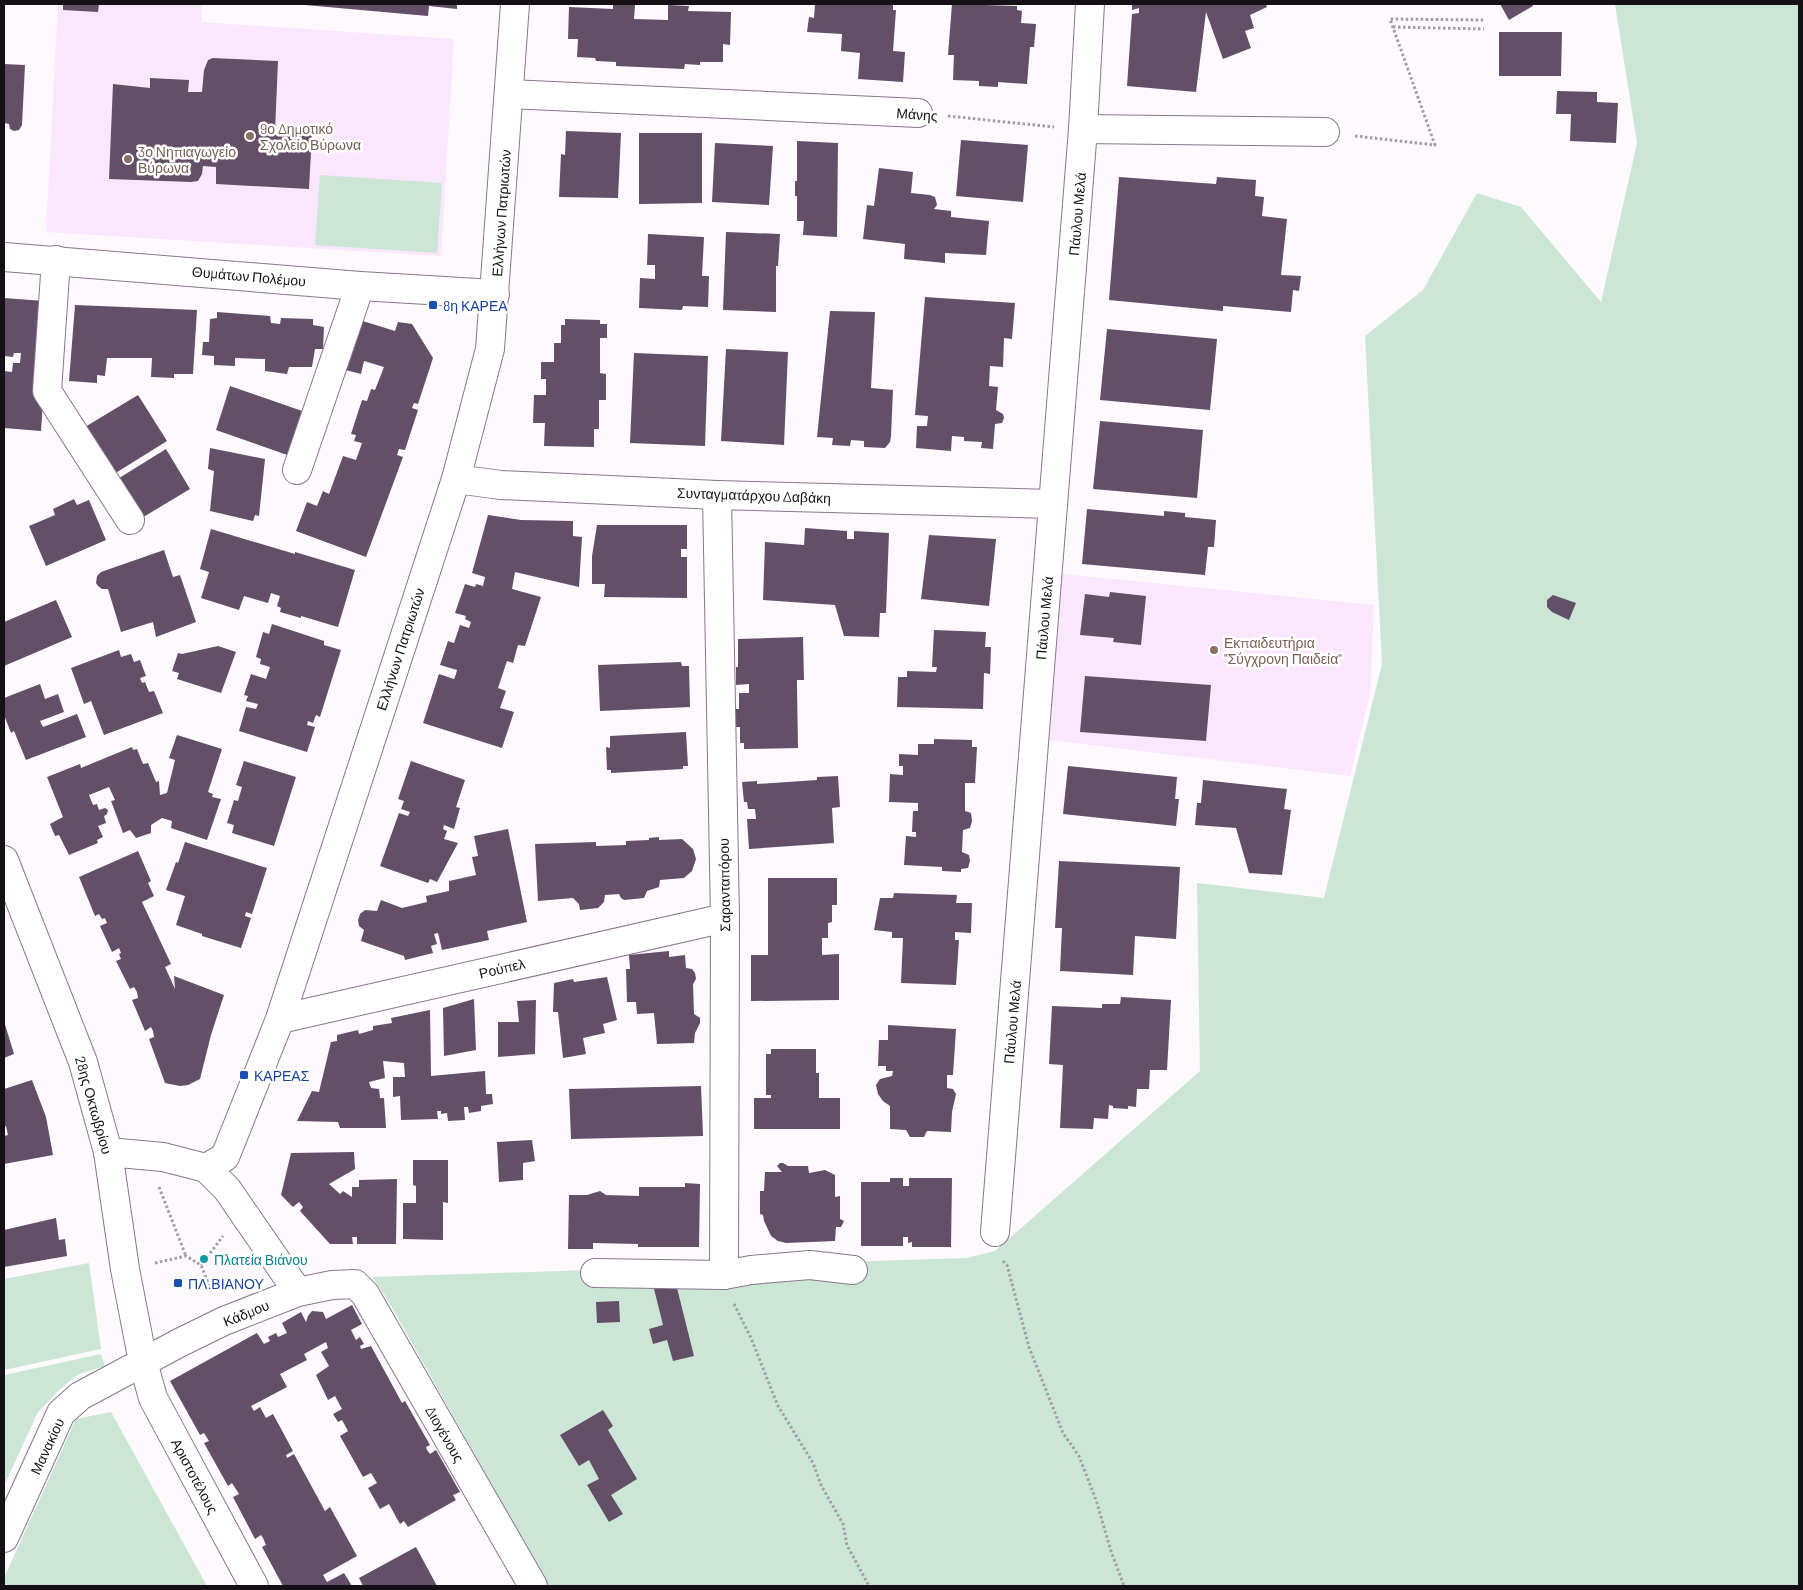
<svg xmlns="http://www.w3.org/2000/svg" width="1803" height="1590" viewBox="0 0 1803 1590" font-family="Barlow,sans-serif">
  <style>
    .built { fill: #fae6fd }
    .green { fill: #cce6d5 }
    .building { fill: #634f67 }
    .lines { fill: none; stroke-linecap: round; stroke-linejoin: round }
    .minor-casing { stroke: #88778b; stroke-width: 30 }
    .path { stroke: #a39ea3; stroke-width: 3; stroke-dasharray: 2.5 2.5; stroke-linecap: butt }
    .minor { stroke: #fff; stroke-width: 28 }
    .education-dot { fill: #8d6e63; stroke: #fff; stroke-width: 2 }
    .transit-dot { fill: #1a4fb4; stroke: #fff; stroke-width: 2 }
    .culture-dot { fill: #0f9aa8; stroke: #fff; stroke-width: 2 }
    .labels { text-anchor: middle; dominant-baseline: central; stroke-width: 5; stroke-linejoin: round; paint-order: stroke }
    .street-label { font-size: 14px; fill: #150f16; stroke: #fff }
    .education-label { font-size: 14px; fill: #785e54; stroke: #fff; text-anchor: start }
    .transit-label { font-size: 14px; fill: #164399; stroke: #fff; text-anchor: start }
    .culture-label { font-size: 14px; fill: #0d838f; stroke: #fff; text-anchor: start }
  </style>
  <rect width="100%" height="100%" fill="#fdf9fd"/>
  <g class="built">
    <polygon points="58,4 202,4 202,22 454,39 441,256 46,232"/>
    <polygon points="1062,574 1374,605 1370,694 1350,776 1049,740"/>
  </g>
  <g class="green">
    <polygon points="1615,4 1799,4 1799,1586 549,1586 386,1297 372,1277 966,1258 995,1251 1200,1071 1197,883 1324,898 1382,664 1365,336 1423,290 1477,193 1521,207 1601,302 1637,143"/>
    <polygon points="320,175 442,183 437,253 315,245"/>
    <polygon points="89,1263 101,1349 4,1370 4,1279"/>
    <polygon points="101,1354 105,1366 79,1374 60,1389 38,1412 4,1486 4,1375"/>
    <polygon points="111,1412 207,1586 4,1586 4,1578 76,1419"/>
  </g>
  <g class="building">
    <polygon points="63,4 99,4 98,12 63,10"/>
    <polygon points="305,4 457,4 457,9 429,6 428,16 305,5"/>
    <polygon points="613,4 635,5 634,19 668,20 668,5 689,6 688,11 731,12 730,45 723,44 723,62 700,62 700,65 685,64 684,69 616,66 616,62 596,61 595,58 577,57 578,39 568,39 569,7 613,9"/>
    <polygon points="815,4 893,4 893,10 896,10 893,51 905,52 903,82 858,79 860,53 841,51 842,34 807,32 809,17 814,18"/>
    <polygon points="952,4 1017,6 1017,10 1022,11 1021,23 1036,24 1034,47 1030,47 1027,84 998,82 998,87 979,86 979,81 953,80 954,55 948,55"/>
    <polygon points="1132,4 1266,4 1267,7 1250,15 1254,28 1245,31 1251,48 1223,59 1206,12 1196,92 1127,86 1132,14 1139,13 1139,8 1132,10"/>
    <polygon points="1500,4 1532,4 1533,6 1509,20"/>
    <polygon points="1499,32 1562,32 1561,76 1499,76"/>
    <polygon points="213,58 278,61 275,131 312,133 309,189 216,184 216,167 203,166 202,174 198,181 191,182 109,179 113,84 150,88 150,78 189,80 188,92 202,92 204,70 208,60"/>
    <polygon points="4,64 25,65 22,125 19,130 14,131 10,129 9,124 4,123"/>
    <polygon points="1557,91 1597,92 1597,102 1618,103 1616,143 1570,141 1571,114 1556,114"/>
    <polygon points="566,131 621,133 618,198 559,197 561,154 565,155"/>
    <polygon points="639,133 702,133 702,203 639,204"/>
    <polygon points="961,140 1028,145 1023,202 956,196"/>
    <polygon points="797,141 838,143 837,237 803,235 804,221 797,221 797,196 795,196 795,181 797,181"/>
    <polygon points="715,143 773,146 769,205 712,202"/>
    <polygon points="879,168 913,172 911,193 930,195 935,197 937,205 934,209 951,211 951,217 989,221 986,255 945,253 945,263 904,259 905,244 863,239 867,205 874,206"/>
    <polygon points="1119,177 1216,184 1217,177 1256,180 1255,196 1264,197 1262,216 1287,219 1281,275 1301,276 1299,291 1293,290 1291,312 1223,306 1223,311 1109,300"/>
    <polygon points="726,232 780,234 778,266 776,266 776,312 723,310"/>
    <polygon points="648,234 704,237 702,276 709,276 708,307 683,306 682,310 639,308 640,278 655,279 655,265 647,265"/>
    <polygon points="925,297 1015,303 1012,339 1004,338 1003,367 990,366 989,386 998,387 996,410 1003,414 1004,418 1002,423 995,424 993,449 981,448 982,442 964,441 964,437 952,436 951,451 916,448 917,426 927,426 928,416 915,415"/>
    <polygon points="4,298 44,301 43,401 41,431 4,428 4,371 12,372 13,363 20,363 21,353 14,353 13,357 4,356"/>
    <polygon points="75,305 197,310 193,374 174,374 174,378 151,377 152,358 107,358 105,376 97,375 97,383 69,381"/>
    <polygon points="830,311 875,312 871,388 893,390 891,436 890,442 885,448 864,447 864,441 851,440 850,446 832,445 833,438 817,437"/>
    <polygon points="217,312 270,316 271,323 280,324 281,318 313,319 313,325 324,327 323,349 315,349 312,367 289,367 287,374 265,371 265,359 235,358 235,366 214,365 214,356 202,355 203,342 209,342 210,319 217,318"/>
    <polygon points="353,318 395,331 398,322 412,324 433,358 418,404 414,403 412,408 418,410 405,450 399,449 397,455 403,457 366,557 296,531 307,502 317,506 323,491 329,494 343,456 356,460 362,443 354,441 356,435 351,434 362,400 367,401 371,389 375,390 384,367 364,361 361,374 338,368"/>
    <polygon points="565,319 600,320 600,324 607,324 607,338 600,338 600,373 606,374 606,400 599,400 599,429 594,429 594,447 544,446 545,423 533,423 534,395 546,395 546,379 541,379 541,362 554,362 554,343 561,343 561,325 565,325"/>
    <polygon points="1107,329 1217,339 1210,410 1100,400"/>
    <polygon points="726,349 788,352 784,445 721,441"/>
    <polygon points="634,353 708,356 705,446 630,443"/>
    <polygon points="230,386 305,412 290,456 216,430"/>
    <polygon points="138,395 167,441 114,474 85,427"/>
    <polygon points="1100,421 1203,430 1197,498 1093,489"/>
    <polygon points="210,448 265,459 259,516 255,515 253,521 210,511 214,471 208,469"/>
    <polygon points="166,449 190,489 140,519 116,480"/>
    <polygon points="74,499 77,505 89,500 106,540 46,566 29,526 55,515 53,509"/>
    <polygon points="1087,509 1164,516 1164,511 1185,513 1185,517 1216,520 1214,547 1208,547 1205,575 1082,564"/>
    <polygon points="488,515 521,520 573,521 573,536 582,537 579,587 515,572 512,589 541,597 525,646 518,645 513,663 507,661 498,688 506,691 500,708 514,712 502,748 423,723 439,674 454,679 456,674 457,670 440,665 448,641 454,643 460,625 469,628 471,622 465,619 466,616 455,613 465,584 475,587 476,584 483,586 485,577 472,573"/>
    <polygon points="597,525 687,525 687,549 681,549 681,557 687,557 687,598 604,597 605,584 592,584 592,556"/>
    <polygon points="805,528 847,531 847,539 854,539 854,531 889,533 886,613 880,613 879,637 844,636 835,605 763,600 765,542 804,545"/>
    <polygon points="211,529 295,554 295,552 355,570 338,627 301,616 301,618 280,612 281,608 277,606 280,596 271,593 268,603 244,596 239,610 201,598 209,572 200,569"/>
    <polygon points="929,535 996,539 989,606 921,599"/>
    <polygon points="164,550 173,577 180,575 196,622 156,637 153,622 121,632 108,589 102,589 98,586 96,583 97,576 101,572"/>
    <polygon points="1110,592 1146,596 1141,645 1113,642 1114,638 1080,635 1085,594 1109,597"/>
    <polygon points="1553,595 1576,603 1569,620 1552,612 1547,607 1547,600"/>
    <polygon points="56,600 72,637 4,666 4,622"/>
    <polygon points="272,624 324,641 324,645 341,650 320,717 316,715 313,723 308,721 307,725 315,727 307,752 239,731 246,707 256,709 258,704 246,701 248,696 244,695 251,674 266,679 270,667 260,664 261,659 256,657 263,632 269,634"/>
    <polygon points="934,630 986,632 985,647 991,647 990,674 984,673 983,709 897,707 898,677 907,677 907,671 936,672 937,667 932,667"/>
    <polygon points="803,637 804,680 797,680 797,686 798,748 744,749 744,743 740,743 740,727 735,727 735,709 739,709 739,693 749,693 749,684 736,685 736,667 738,667 738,639"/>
    <polygon points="218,646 236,652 221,693 177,679 179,673 172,671 178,653 182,654"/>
    <polygon points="119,650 121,657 131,654 134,662 140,660 146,676 140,678 142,683 145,682 149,692 154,691 163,713 104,735 91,701 84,704 71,668"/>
    <polygon points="681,662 682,666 689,666 690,707 600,711 598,665"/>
    <polygon points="1085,676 1211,685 1206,741 1080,732"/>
    <polygon points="40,684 45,699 58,694 64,712 40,721 43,727 77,714 86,737 26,760 14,731 11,733 4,715 4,698"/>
    <polygon points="686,732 688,766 683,766 683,769 611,773 611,770 607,770 606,747 610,748 610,736"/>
    <polygon points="177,735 222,749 208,792 213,794 212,797 221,799 207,840 171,828 172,821 162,818 151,825 151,833 136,838 130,830 123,833 111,801 115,800 109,787 89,795 93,805 97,804 99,810 105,808 108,810 107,814 104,816 106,823 98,826 103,837 97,840 98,843 69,855 59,835 55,836 50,824 63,817 47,777 80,764 81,768 132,747 133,750 137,749 143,764 148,763 156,782 159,781 160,795 167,793 175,760 169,758"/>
    <polygon points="934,739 972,740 972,747 977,747 975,783 965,783 965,811 971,813 972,821 970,828 963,830 962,852 969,855 970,861 968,868 961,869 961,872 942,871 942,867 904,865 906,836 916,837 916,832 912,832 913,811 918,811 918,803 889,802 890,774 903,775 903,766 899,766 899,754 918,755 918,744 934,744"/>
    <polygon points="244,761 296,777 274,846 232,833 234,825 227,823 234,800 238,801 242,787 236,785"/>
    <polygon points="411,761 465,780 456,807 460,808 454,829 444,825 443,829 447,831 444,839 458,843 437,882 430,879 428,883 380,866 399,813 408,816 410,812 401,809 404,801 398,799"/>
    <polygon points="1068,766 1177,777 1175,799 1179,799 1176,826 1063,814"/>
    <polygon points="838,776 840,807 832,808 834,843 749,849 747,819 756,819 755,809 748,809 747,802 744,802 742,782 757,781 757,784 817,780 817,777"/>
    <polygon points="1203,780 1287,789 1284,809 1291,810 1282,875 1249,873 1236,828 1195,825 1197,803 1201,803"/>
    <polygon points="508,829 527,922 487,931 489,940 442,950 438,933 434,934 437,944 431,946 433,953 405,960 404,956 361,941 364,930 359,926 358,920 360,914 365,910 377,911 381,900 402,908 427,902 426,896 449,891 449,881 476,875 472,857 478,856 474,836"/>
    <polygon points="659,837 659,840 682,839 693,849 696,859 692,871 684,878 660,880 659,887 647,891 644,898 624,900 621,898 619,894 605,895 604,902 598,908 580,910 579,904 573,898 538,901 535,844 596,842 596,846 626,845 626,841 649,840 649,838"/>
    <polygon points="185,842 267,868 252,914 246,912 245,916 251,918 241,948 202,936 202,934 176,925 185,896 166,890 176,862 178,863"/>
    <polygon points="138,851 151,881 148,883 154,896 142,902 171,964 165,967 175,989 174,976 224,995 211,1035 200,1079 188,1085 180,1086 165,1083 149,1039 154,1037 153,1031 151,1027 145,1031 132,1000 138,998 137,992 134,987 130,989 116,961 121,959 119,954 121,953 119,948 112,952 100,926 107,923 105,918 102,919 99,914 95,916 79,877"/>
    <polygon points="1059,861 1180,867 1176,939 1135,936 1133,975 1060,971 1062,928 1055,928"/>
    <polygon points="768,878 837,878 837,905 832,905 832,922 828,923 828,938 822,938 822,955 839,954 839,1000 751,1001 751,955 768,955"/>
    <polygon points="894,893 957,895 956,903 972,903 971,933 955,932 955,940 959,940 956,985 901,983 903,938 892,938 892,932 874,930 880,898 893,898"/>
    <polygon points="669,951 669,957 685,955 686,968 692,969 695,973 696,979 693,984 694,1014 700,1018 700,1023 695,1033 694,1043 657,1044 654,1013 637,1014 636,1002 627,1002 626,969 630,969 629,955"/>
    <polygon points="607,977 617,1020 603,1024 605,1033 583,1038 586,1054 563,1058 558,1012 553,1012 554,983 573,979 574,982"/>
    <polygon points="1121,997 1171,1000 1167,1070 1150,1070 1149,1089 1137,1089 1136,1107 1128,1106 1128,1109 1113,1108 1113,1106 1109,1105 1108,1119 1094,1118 1093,1129 1060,1128 1063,1065 1049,1064 1052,1006 1102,1008 1102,1004 1120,1004"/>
    <polygon points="474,999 476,1050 444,1056 443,1008"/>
    <polygon points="536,1000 535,1054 498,1057 498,1022 519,1022 517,1001"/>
    <polygon points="430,1010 431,1076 485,1071 486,1094 492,1094 493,1104 481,1106 481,1111 469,1113 468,1107 464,1107 465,1120 448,1121 447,1113 441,1114 441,1111 437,1111 438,1119 401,1120 400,1096 393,1097 393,1077 405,1077 404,1063 383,1061 385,1078 369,1082 371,1088 379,1089 380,1098 384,1098 386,1128 340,1128 338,1122 297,1121 312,1091 319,1092 331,1042 337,1041 337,1035 358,1030 359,1034 373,1030 373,1026 392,1023 391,1018"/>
    <polygon points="4,1021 14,1054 4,1058"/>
    <polygon points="888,1025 956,1029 953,1075 947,1075 947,1088 953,1089 956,1094 952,1112 951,1132 927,1131 924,1137 910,1137 906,1130 890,1129 890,1106 883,1101 878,1094 876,1085 880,1079 892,1076 893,1071 886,1071 886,1066 878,1066 879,1040 888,1040"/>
    <polygon points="771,1049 816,1049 816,1073 819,1073 819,1098 840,1098 840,1129 754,1129 754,1098 771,1098 771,1095 766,1095 766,1054 771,1054"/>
    <polygon points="32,1080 46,1117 53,1155 4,1164 4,1136 8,1135 6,1126 4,1127 4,1089"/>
    <polygon points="701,1086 703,1136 571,1139 569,1089"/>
    <polygon points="532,1140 535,1161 523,1163 523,1180 499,1182 497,1142"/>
    <polygon points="354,1152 355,1169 329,1184 340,1194 343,1191 352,1197 352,1187 359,1187 359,1180 397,1179 396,1244 357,1244 357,1237 352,1237 353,1244 330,1244 300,1211 303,1207 299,1202 293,1207 281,1195 291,1153"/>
    <polygon points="413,1160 448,1160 448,1203 443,1202 443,1240 403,1239 403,1203 416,1203 416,1186 413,1185"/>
    <polygon points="780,1163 783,1163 788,1166 808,1166 809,1173 825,1170 835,1175 835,1197 840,1196 840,1219 844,1221 841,1227 836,1227 835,1241 786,1243 778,1241 771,1236 764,1221 763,1215 760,1214 760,1191 764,1191 765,1172 782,1172 777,1166"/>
    <polygon points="890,1178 903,1178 903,1186 909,1186 909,1178 952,1178 951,1247 912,1247 912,1242 908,1243 908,1237 903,1237 903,1246 861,1246 861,1182 890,1182"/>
    <polygon points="685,1183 700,1184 699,1247 638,1247 638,1244 593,1243 593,1249 568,1249 569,1195 587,1195 600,1191 606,1195 639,1196 639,1187 685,1187"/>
    <polygon points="56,1218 59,1240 65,1239 67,1256 4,1267 4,1230"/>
    <polygon points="676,1284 694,1356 673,1361 667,1340 653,1344 649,1329 663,1325 654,1289"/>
    <polygon points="619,1301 620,1322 597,1323 596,1302"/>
    <polygon points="352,1305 362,1324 351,1330 356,1340 360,1337 364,1344 360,1346 361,1349 371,1346 402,1403 405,1401 430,1445 426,1447 427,1450 430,1454 436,1450 460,1492 453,1495 456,1500 408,1527 404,1521 400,1524 389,1504 380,1509 368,1488 377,1483 371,1473 363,1477 340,1436 348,1431 342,1420 338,1422 333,1414 342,1409 335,1396 328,1400 316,1375 329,1366 321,1352 328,1348 326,1342 304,1354 307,1360 280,1374 287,1387 251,1406 254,1411 260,1407 266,1418 273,1414 293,1451 286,1455 287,1458 294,1454 325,1511 330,1507 357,1556 323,1575 327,1582 344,1573 352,1586 283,1586 262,1547 266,1545 263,1538 261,1535 255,1539 233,1497 239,1494 232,1483 228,1486 204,1443 209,1441 204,1433 200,1435 170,1381 257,1333 264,1344 270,1341 268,1337 276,1333 278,1337 287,1333 282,1323 301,1312 306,1322 308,1316 312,1311 323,1312 326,1319"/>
    <polygon points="603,1410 613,1426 608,1430 637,1479 611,1495 623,1514 609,1522 587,1485 599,1479 589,1460 579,1466 560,1435"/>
    <polygon points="416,1547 437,1586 363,1586 359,1578"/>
  </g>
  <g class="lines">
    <defs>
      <g id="minor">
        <polyline points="509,94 918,113"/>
        <polyline points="1083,129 1325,132"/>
        <polyline points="4,257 360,286 495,294"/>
        <polyline points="56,260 47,391 130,520"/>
        <polyline points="297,470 360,286"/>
        <polyline points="456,479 501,485 717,495 1053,504"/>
        <polyline points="717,495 725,918 724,1275"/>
        <polyline points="4,860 83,1062 108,1152 125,1269 143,1362 153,1398 254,1586"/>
        <polyline points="280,1019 725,918"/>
        <polyline points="108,1152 163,1157 206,1168 225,1157 280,1019 456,479 490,349 515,4"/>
        <polyline points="206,1168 227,1189 298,1292"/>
        <polyline points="995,1232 1083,129 1090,4"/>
        <polyline points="595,1273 724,1275 751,1270 810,1265 853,1270"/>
        <polyline points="4,1538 61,1413 80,1396 179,1343 224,1321 298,1292 332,1285 355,1284 365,1294 533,1586"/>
      </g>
    </defs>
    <use href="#minor" class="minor-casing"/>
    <g class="path">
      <polyline points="1393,27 1484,29"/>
      <polyline points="948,116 1054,127"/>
      <polyline points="1355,136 1435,145 1390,19 1485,20"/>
      <polyline points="159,1187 186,1256"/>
      <polyline points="1003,1261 1007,1265 1029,1347 1063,1433 1079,1456 1096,1500 1111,1551 1124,1586"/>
      <polyline points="155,1263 186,1256 201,1265 212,1293"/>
      <polyline points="201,1265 223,1236"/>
      <polyline points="734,1304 751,1338 778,1406 813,1463 821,1485 843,1524 847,1545 869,1586"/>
    </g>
    <use href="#minor" class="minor"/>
  </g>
  <g class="education-dot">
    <circle cx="250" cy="136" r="5"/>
    <circle cx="128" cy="159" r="5"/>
    <circle cx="1214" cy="650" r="5"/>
  </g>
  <g class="transit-dot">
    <rect x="428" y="300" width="10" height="10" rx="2.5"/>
    <rect x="239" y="1070" width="10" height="10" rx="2.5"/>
    <rect x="173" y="1278" width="10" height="10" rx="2.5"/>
  </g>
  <circle class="culture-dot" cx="204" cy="1259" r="5"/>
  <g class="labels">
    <g class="street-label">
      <text transform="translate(917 114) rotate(4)">Μάνης</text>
      <text transform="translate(501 213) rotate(-86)">Ελλήνων Πατριωτών</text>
      <text transform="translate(1077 214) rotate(-85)">Πάυλου Μελά</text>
      <text transform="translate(249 276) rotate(5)">Θυµάτων Πολέµου</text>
      <text transform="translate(754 495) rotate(2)">Συνταγματάρχου Δαβάκη</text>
      <text transform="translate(1044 618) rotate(-85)">Πάυλου Μελά</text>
      <text transform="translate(400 649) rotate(-72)">Ελλήνων Πατριωτών</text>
      <text transform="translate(724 885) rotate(-91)">Σαρανταπόρου</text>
      <text transform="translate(502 968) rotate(-13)">Ρούπελ</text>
      <text transform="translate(1012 1022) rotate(-85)">Πάυλου Μελά</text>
      <text transform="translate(94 1105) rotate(74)">28ης Οκτωβρίου</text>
      <text transform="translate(246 1313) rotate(-22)">Κάδμου</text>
      <text transform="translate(445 1434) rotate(60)">Διογένους</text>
      <text transform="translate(47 1446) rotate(-65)">Μανακίου</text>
      <text transform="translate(195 1476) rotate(62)">Αριστοτέλους</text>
    </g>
    <g class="education-label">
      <text x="260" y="128">9ο Δημοτικό<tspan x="260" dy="16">Σχολείο Βύρωνα</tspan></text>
      <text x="138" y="151">3ο Νηπιαγωγείο<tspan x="138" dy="16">Βύρωνα</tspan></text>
      <text x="1224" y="642">Εκπαιδευτήρια<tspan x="1224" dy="16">"Σύγχρονη Παιδεία"</tspan></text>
    </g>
    <g class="transit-label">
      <text x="443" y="305">8η ΚΑΡΕΑ</text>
      <text x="254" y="1075">ΚΑΡΕΑΣ</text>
      <text x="188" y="1283">ΠΛ.ΒΙΑΝΟΥ</text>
    </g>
    <g class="culture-label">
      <text x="214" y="1259">Πλατεία Βιάνου</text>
    </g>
  </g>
  <rect width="1803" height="1590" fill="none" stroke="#150f16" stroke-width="10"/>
</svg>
